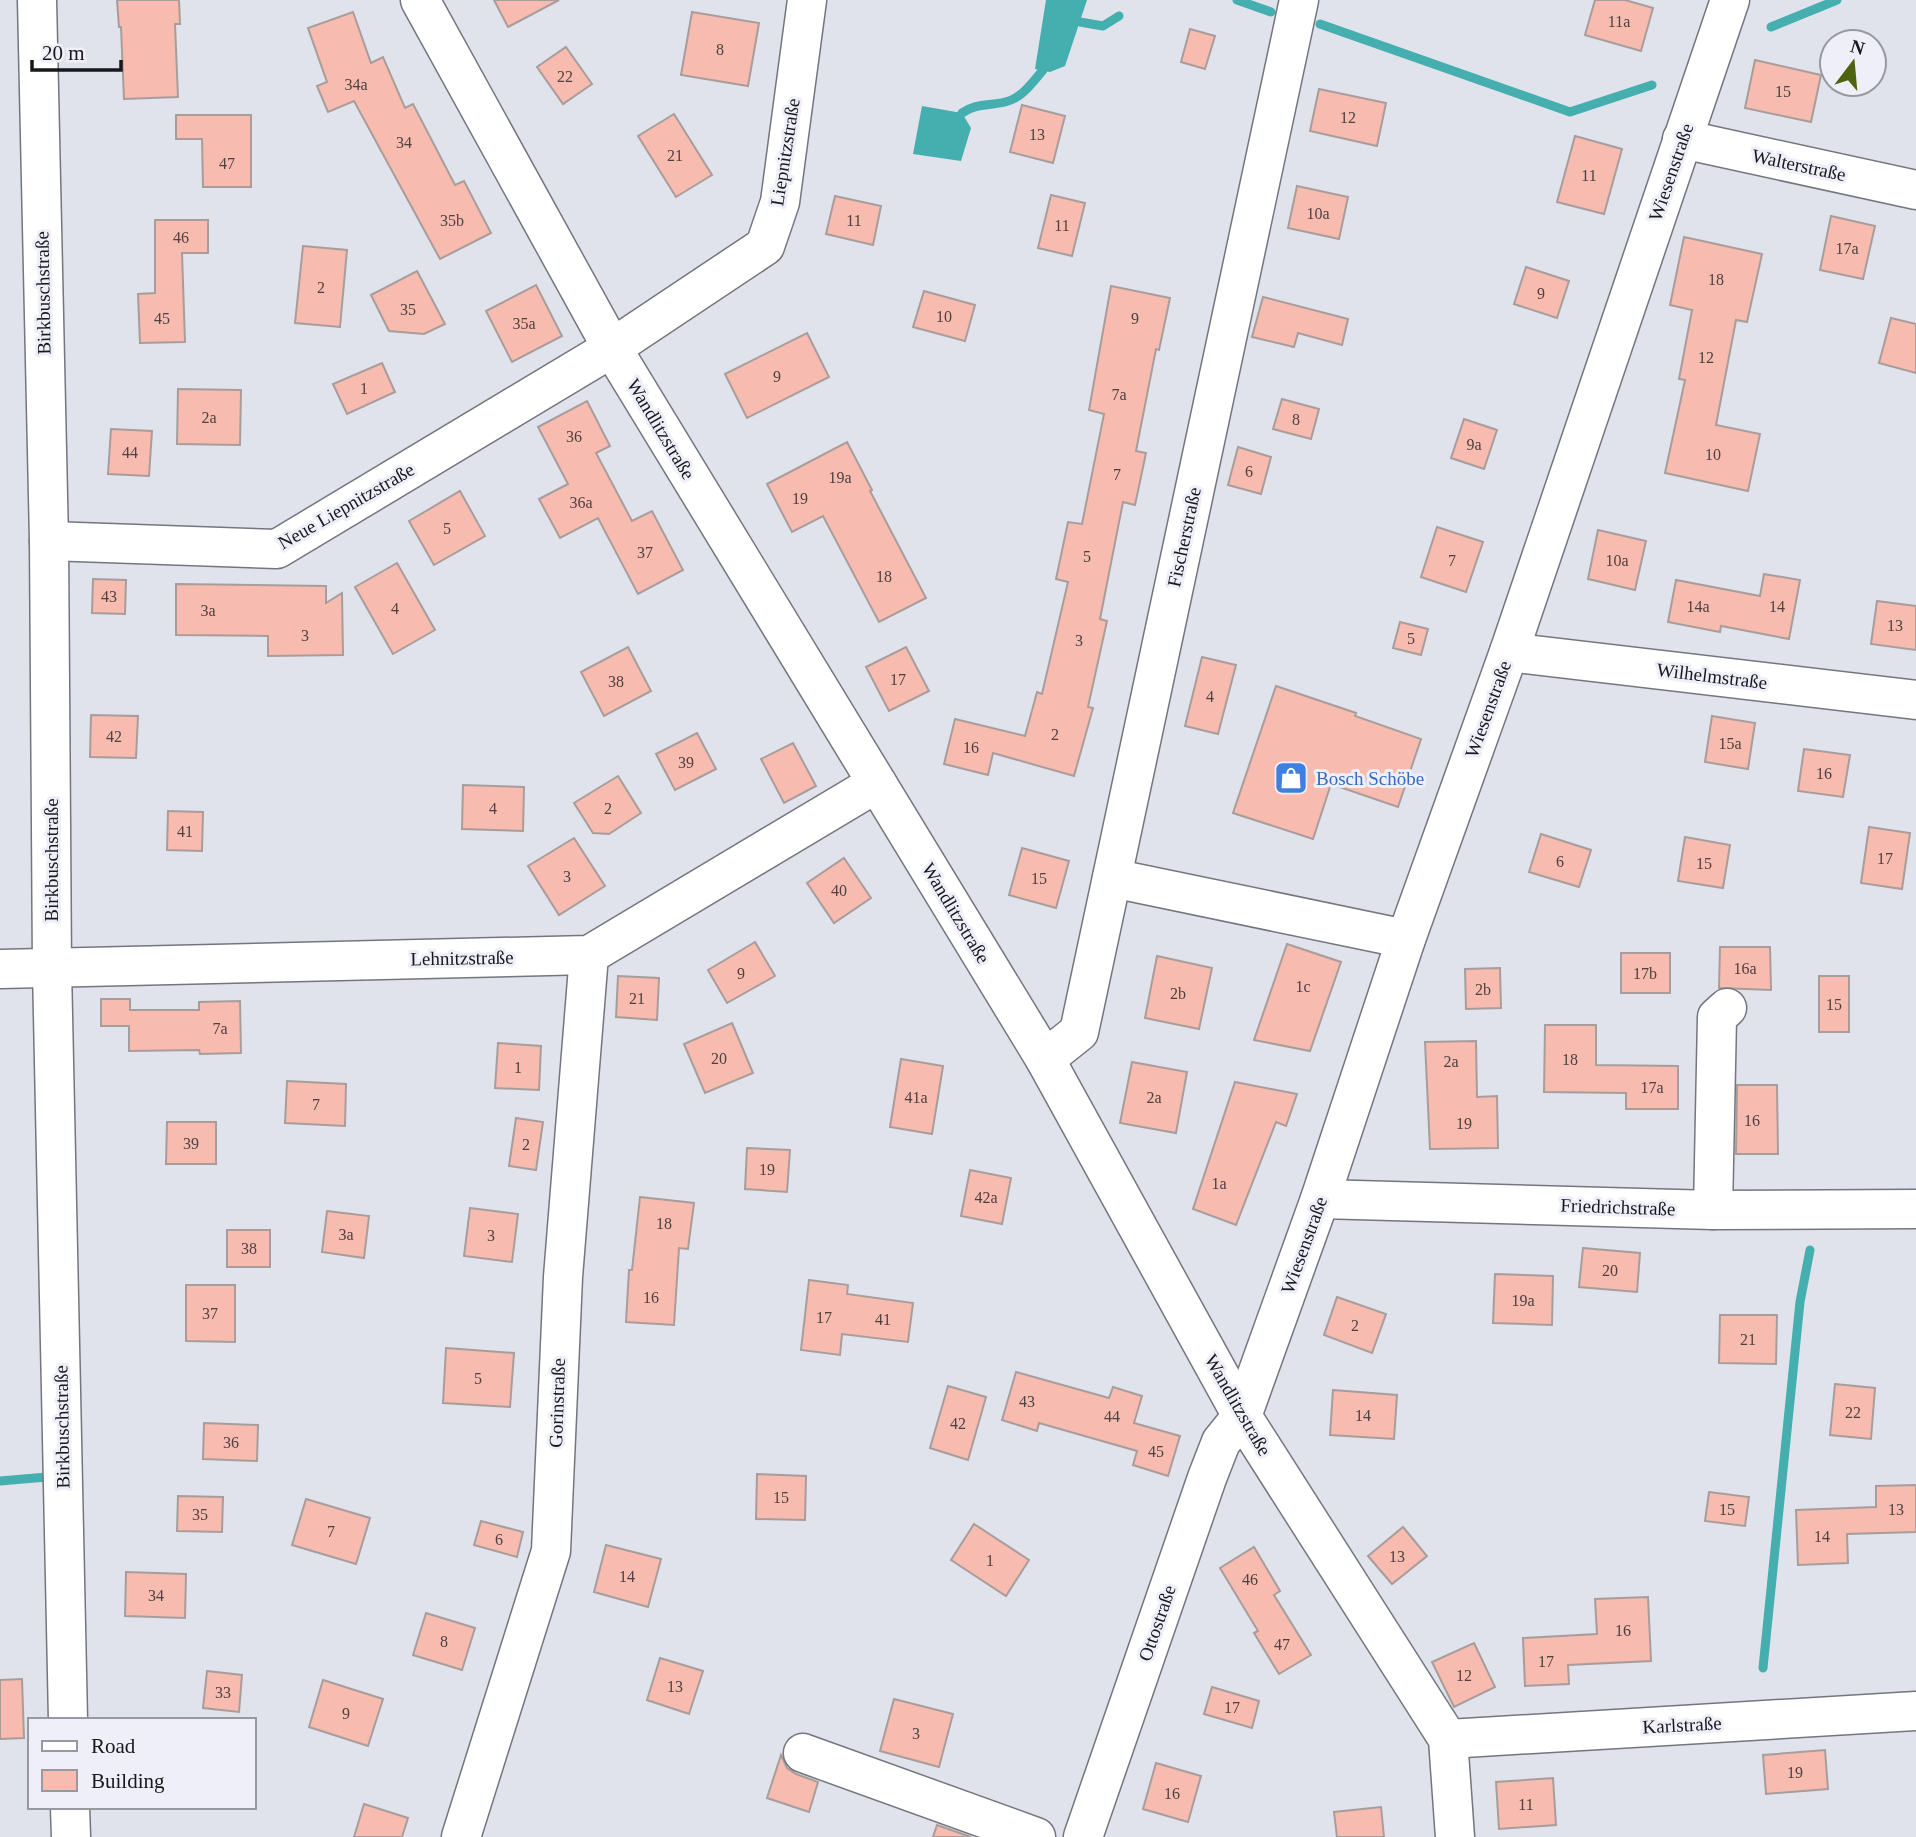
<svg xmlns="http://www.w3.org/2000/svg" width="1916" height="1837" viewBox="0 0 1916 1837" font-family="Georgia,serif">
  <style>
    .water { fill: #45aeaf }
    .lines { fill: none; stroke-linecap: round; stroke-linejoin: round }
    .stream { stroke: #45aeaf; stroke-width: 9 }
    .building { fill: #f7bbb0; stroke: #a89d9b; stroke-width: 2 }
    .minor-casing { stroke: #74767e; stroke-width: 41 }
    .minor { stroke: #fff; stroke-width: 38 }
    .labels { text-anchor: middle; dominant-baseline: central; stroke-width: 6; stroke-linejoin: round; paint-order: stroke }
    .number-label { font-size: 16px; fill: #4f4140 }
    .street-label { font-size: 19px; fill: #17181b; stroke: #eeeff9 }
    .shop-label { font-size: 19px; fill: #366cbe; stroke: #eeeff9; text-anchor: start }
  </style>
  <rect width="100%" height="100%" fill="#e0e2ec"/>
  <g class="water">
    <polygon points="1046,0 1087,0 1065,66 1050,72 1035,69"/>
    <polygon points="922,106 962,113 971,128 961,161 913,154"/>
  </g>
  <g class="lines">
    <g class="stream">
      <polyline points="1237,0 1271,12"/>
      <polyline points="1080,22 1103,26 1119,16"/>
      <polyline points="1320,24 1570,112 1652,85"/>
      <polyline points="1771,27 1837,0"/>
      <path d="M962 113C976 103 989 106 1005 102 1022 98 1032 83 1043 70"/>
      <polyline points="0,1481 47,1477"/>
      <polyline points="1763,1668 1800,1302 1810,1250"/>
    </g>
  </g>
  <g class="building">
    <polygon points="117,0 179,0 180,24 175,24 178,97 124,99 121,27 119,27"/>
    <polygon points="494,0 559,0 508,27"/>
    <polygon points="1595,0 1625,0 1653,8 1641,51 1585,35"/>
    <polygon points="353,12 371,63 383,57 405,108 413,104 455,185 464,181 491,233 440,259 354,101 328,112 317,86 327,82 308,28"/>
    <polygon points="692,12 759,23 748,86 681,75"/>
    <polygon points="1190,29 1215,36 1205,69 1181,62"/>
    <polygon points="566,47 592,84 563,104 537,67"/>
    <polygon points="1755,60 1821,75 1811,122 1745,108"/>
    <polygon points="1319,89 1386,103 1377,146 1310,131"/>
    <polygon points="1022,105 1065,116 1053,163 1010,152"/>
    <polygon points="674,114 712,175 676,197 638,136"/>
    <polygon points="176,115 251,115 251,187 203,187 202,139 176,139"/>
    <polygon points="1575,136 1622,149 1604,214 1557,202"/>
    <polygon points="1297,186 1348,197 1339,239 1288,228"/>
    <polygon points="1051,195 1085,203 1072,256 1038,248"/>
    <polygon points="835,196 881,206 873,245 826,234"/>
    <polygon points="1831,216 1875,226 1863,279 1820,270"/>
    <polygon points="155,220 208,220 208,253 182,253 185,342 140,343 138,294 155,293"/>
    <polygon points="1684,237 1762,254 1747,322 1736,320 1716,425 1760,434 1748,491 1665,473 1685,380 1679,379 1692,310 1670,305"/>
    <polygon points="303,246 347,250 340,327 295,323"/>
    <polygon points="1526,267 1569,281 1557,318 1514,304"/>
    <polygon points="417,271 445,324 424,334 389,331 371,295"/>
    <polygon points="536,285 562,336 512,362 486,311"/>
    <polygon points="1111,286 1170,298 1159,350 1156,349 1136,451 1146,453 1135,505 1123,502 1100,619 1107,621 1088,707 1093,708 1074,776 993,753 988,775 944,764 955,719 1025,736 1037,692 1042,694 1068,582 1056,579 1068,522 1082,524 1104,414 1089,410"/>
    <polygon points="924,291 975,305 965,341 913,327"/>
    <polygon points="1263,297 1348,319 1342,345 1298,333 1294,347 1252,337"/>
    <polygon points="1891,318 1916,324 1916,373 1879,363"/>
    <polygon points="807,333 829,377 747,418 725,374"/>
    <polygon points="382,363 395,392 347,414 333,384"/>
    <polygon points="178,389 241,390 240,445 177,444"/>
    <polygon points="1282,399 1319,409 1311,439 1273,429"/>
    <polygon points="587,401 610,446 596,453 632,521 652,511 683,570 638,594 598,518 560,538 539,499 568,484 538,427"/>
    <polygon points="1464,419 1497,430 1484,469 1451,458"/>
    <polygon points="111,429 152,431 149,476 108,474"/>
    <polygon points="847,442 872,490 870,491 926,598 879,622 823,516 792,532 767,484"/>
    <polygon points="1238,447 1271,457 1261,494 1228,485"/>
    <polygon points="460,491 485,536 434,565 409,521"/>
    <polygon points="1437,527 1483,542 1466,592 1421,577"/>
    <polygon points="1598,530 1646,541 1635,590 1588,579"/>
    <polygon points="397,563 435,630 393,654 355,587"/>
    <polygon points="1764,574 1800,580 1789,639 1721,626 1720,632 1668,622 1676,580 1760,596"/>
    <polygon points="93,579 126,580 125,614 92,613"/>
    <polygon points="176,584 326,586 326,603 342,593 343,655 268,656 268,636 176,635"/>
    <polygon points="1877,601 1916,606 1916,650 1871,644"/>
    <polygon points="1400,622 1428,629 1421,655 1393,648"/>
    <polygon points="628,647 651,691 604,716 581,672"/>
    <polygon points="906,647 929,691 889,711 866,667"/>
    <polygon points="1202,657 1236,665 1218,734 1185,726"/>
    <polygon points="1276,686 1356,713 1355,716 1421,739 1398,807 1331,784 1313,839 1233,813"/>
    <polygon points="91,715 138,716 136,758 90,757"/>
    <polygon points="1712,716 1755,723 1748,769 1705,762"/>
    <polygon points="697,733 716,769 675,790 656,754"/>
    <polygon points="793,743 816,786 784,803 761,759"/>
    <polygon points="1804,749 1850,755 1843,797 1798,791"/>
    <polygon points="618,776 641,813 609,834 593,833 574,803"/>
    <polygon points="463,785 524,787 523,831 462,829"/>
    <polygon points="168,811 203,812 202,851 167,850"/>
    <polygon points="1869,827 1910,833 1902,889 1861,883"/>
    <polygon points="1541,834 1591,850 1579,887 1529,872"/>
    <polygon points="1685,837 1730,845 1723,888 1678,881"/>
    <polygon points="574,838 605,886 559,915 528,866"/>
    <polygon points="1022,848 1069,861 1056,908 1009,895"/>
    <polygon points="844,858 871,898 834,923 807,883"/>
    <polygon points="755,942 775,976 727,1003 708,970"/>
    <polygon points="1287,944 1341,962 1310,1051 1254,1040"/>
    <polygon points="1720,947 1770,947 1771,990 1719,988"/>
    <rect x="1621" y="953" width="49" height="40"/>
    <polygon points="1157,956 1212,968 1199,1029 1145,1018"/>
    <polygon points="1500,968 1501,1008 1466,1009 1465,969"/>
    <polygon points="618,976 659,978 657,1020 616,1017"/>
    <rect x="1819" y="976" width="30" height="56"/>
    <polygon points="101,999 130,999 130,1010 199,1010 199,1002 240,1001 241,1053 200,1054 199,1050 129,1051 129,1026 101,1026"/>
    <polygon points="732,1023 753,1073 705,1093 684,1044"/>
    <polygon points="1545,1025 1596,1025 1596,1065 1678,1066 1678,1109 1626,1109 1626,1093 1544,1092"/>
    <polygon points="1476,1041 1477,1097 1497,1096 1498,1148 1430,1149 1425,1042"/>
    <polygon points="498,1043 541,1046 539,1090 495,1088"/>
    <polygon points="901,1059 943,1066 932,1134 890,1127"/>
    <polygon points="1132,1062 1187,1072 1176,1133 1120,1123"/>
    <polygon points="287,1081 346,1084 345,1126 285,1123"/>
    <polygon points="1235,1082 1297,1094 1286,1126 1276,1122 1236,1225 1193,1209"/>
    <polygon points="1737,1085 1777,1085 1778,1154 1736,1154"/>
    <polygon points="516,1118 543,1122 536,1170 509,1166"/>
    <polygon points="167,1122 216,1122 216,1164 166,1164"/>
    <polygon points="747,1148 790,1150 787,1192 745,1189"/>
    <polygon points="970,1170 1011,1178 1002,1224 961,1216"/>
    <polygon points="640,1197 694,1203 688,1249 679,1248 674,1325 626,1322 629,1270 632,1270"/>
    <polygon points="470,1208 518,1214 512,1262 464,1256"/>
    <polygon points="327,1211 369,1216 364,1258 322,1252"/>
    <rect x="227" y="1230" width="43" height="37"/>
    <polygon points="1583,1248 1640,1253 1637,1292 1579,1287"/>
    <polygon points="1495,1274 1553,1276 1552,1325 1493,1323"/>
    <polygon points="809,1280 848,1285 847,1294 913,1303 908,1342 842,1334 840,1355 801,1350"/>
    <polygon points="186,1285 235,1285 235,1342 186,1341"/>
    <polygon points="1337,1297 1386,1314 1372,1353 1324,1335"/>
    <polygon points="1720,1315 1777,1315 1776,1364 1719,1363"/>
    <polygon points="446,1348 514,1353 510,1407 443,1403"/>
    <polygon points="1016,1372 1109,1398 1113,1387 1142,1396 1134,1423 1180,1436 1168,1476 1133,1465 1137,1451 1039,1423 1037,1431 1002,1420"/>
    <polygon points="1835,1384 1875,1388 1871,1439 1830,1435"/>
    <polygon points="948,1386 986,1397 968,1460 930,1448"/>
    <polygon points="1333,1390 1397,1395 1394,1439 1330,1435"/>
    <polygon points="204,1423 258,1425 257,1461 203,1459"/>
    <polygon points="757,1474 806,1476 805,1520 756,1519"/>
    <polygon points="1916,1485 1916,1532 1847,1534 1848,1563 1798,1565 1796,1510 1876,1507 1876,1486"/>
    <polygon points="1709,1492 1749,1497 1745,1526 1705,1521"/>
    <polygon points="178,1496 223,1497 222,1532 177,1531"/>
    <polygon points="306,1499 370,1518 356,1564 292,1545"/>
    <polygon points="481,1521 523,1532 517,1557 474,1545"/>
    <polygon points="974,1524 1029,1560 1006,1596 951,1560"/>
    <polygon points="1403,1527 1427,1556 1392,1584 1368,1556"/>
    <polygon points="606,1545 661,1559 648,1607 594,1592"/>
    <polygon points="1254,1547 1280,1591 1274,1595 1311,1655 1279,1674 1254,1633 1258,1631 1220,1568"/>
    <polygon points="126,1572 186,1574 185,1618 125,1616"/>
    <polygon points="1648,1597 1651,1661 1568,1665 1569,1684 1525,1686 1523,1638 1597,1634 1595,1599"/>
    <polygon points="426,1613 475,1628 462,1670 413,1655"/>
    <polygon points="1474,1643 1495,1687 1454,1707 1432,1662"/>
    <polygon points="660,1658 703,1671 689,1714 647,1700"/>
    <polygon points="207,1671 242,1675 239,1712 203,1708"/>
    <polygon points="22,1679 24,1738 0,1739 0,1680"/>
    <polygon points="323,1680 383,1699 368,1746 309,1727"/>
    <polygon points="1212,1687 1259,1701 1252,1728 1204,1714"/>
    <polygon points="894,1699 953,1714 939,1767 880,1751"/>
    <polygon points="1825,1750 1828,1789 1766,1794 1763,1755"/>
    <polygon points="781,1755 787,1768 796,1774 818,1782 809,1812 767,1798"/>
    <polygon points="1156,1763 1201,1776 1188,1822 1143,1809"/>
    <polygon points="1553,1778 1556,1825 1499,1829 1496,1782"/>
    <polygon points="364,1804 408,1818 402,1837 354,1837"/>
    <polygon points="1381,1807 1384,1837 1337,1837 1334,1812"/>
    <polygon points="937,1825 971,1837 933,1837"/>
  </g>
  <g class="lines">
    <defs>
      <g id="minor">
        <polyline points="37,0 49,541 52,968 68,1720"/>
        <polyline points="420,0 612,348 1045,1059 1242,1416 1448,1739 1455,1837"/>
        <polyline points="1682,139 1916,190"/>
        <polyline points="49,541 277,549 612,348 765,246 780,202 807,0"/>
        <polyline points="1509,652 1916,700"/>
        <polyline points="1112,878 1406,939"/>
        <polyline points="0,969 589,955 877,783"/>
        <polyline points="1045,1059 1079,1032 1299,0"/>
        <polyline points="1320,1199 1713,1210 1916,1209"/>
        <polyline points="1713,1210 1717,1017 1727,1008"/>
        <polyline points="1448,1739 1916,1711"/>
        <polyline points="803,1753 1036,1837"/>
        <polyline points="70,1807 71,1837"/>
        <polyline points="461,1837 551,1551 563,1277 589,955"/>
        <polyline points="1083,1837 1207,1478 1221,1442 1242,1416 1320,1199 1406,939 1509,652 1730,0"/>
      </g>
    </defs>
    <use href="#minor" class="minor-casing"/>
    <use href="#minor" class="minor"/>
  </g>
  <defs>
    <symbol id="shop-square" viewBox="-11 -11 22 22"><rect x="-9" y="-9" width="18" height="18" rx="4" fill="#3f7fe0" stroke="#eeeff9"/><path d="M-5-2.5h2.3a2.7 3.5 0 0 1 5.4 0H5L5.5 6h-11ZM-1.5-2.5h3a1.5 2.3 0 0 0-3 0Z" fill="#fff"/></symbol>
  </defs>
  <g fill-rule="evenodd">
    <use href="#shop-square" x="1272" y="759" width="38" height="38"/>
  </g>
  <g class="labels">
    <g class="number-label">
      <text x="1619" y="21">11a</text>
      <text x="720" y="49">8</text>
      <text x="565" y="76">22</text>
      <text x="356" y="84">34a</text>
      <text x="1783" y="91">15</text>
      <text x="1348" y="117">12</text>
      <text x="1037" y="134">13</text>
      <text x="404" y="142">34</text>
      <text x="675" y="155">21</text>
      <text x="227" y="163">47</text>
      <text x="1589" y="175">11</text>
      <text x="1318" y="213">10a</text>
      <text x="452" y="220">35b</text>
      <text x="854" y="220">11</text>
      <text x="1062" y="225">11</text>
      <text x="181" y="237">46</text>
      <text x="1847" y="248">17a</text>
      <text x="1716" y="279">18</text>
      <text x="321" y="287">2</text>
      <text x="1541" y="293">9</text>
      <text x="408" y="309">35</text>
      <text x="944" y="316">10</text>
      <text x="162" y="318">45</text>
      <text x="1135" y="318">9</text>
      <text x="524" y="323">35a</text>
      <text x="1706" y="357">12</text>
      <text x="777" y="376">9</text>
      <text x="364" y="388">1</text>
      <text x="1119" y="394">7a</text>
      <text x="209" y="417">2a</text>
      <text x="1296" y="419">8</text>
      <text x="574" y="436">36</text>
      <text x="1474" y="444">9a</text>
      <text x="130" y="452">44</text>
      <text x="1713" y="454">10</text>
      <text x="1249" y="471">6</text>
      <text x="1117" y="474">7</text>
      <text x="840" y="477">19a</text>
      <text x="800" y="498">19</text>
      <text x="581" y="502">36a</text>
      <text x="447" y="528">5</text>
      <text x="645" y="552">37</text>
      <text x="1087" y="556">5</text>
      <text x="1452" y="560">7</text>
      <text x="1617" y="560">10a</text>
      <text x="884" y="576">18</text>
      <text x="109" y="596">43</text>
      <text x="1698" y="606">14a</text>
      <text x="1777" y="606">14</text>
      <text x="395" y="608">4</text>
      <text x="208" y="610">3a</text>
      <text x="1895" y="625">13</text>
      <text x="305" y="635">3</text>
      <text x="1411" y="638">5</text>
      <text x="1079" y="640">3</text>
      <text x="898" y="679">17</text>
      <text x="616" y="681">38</text>
      <text x="1210" y="696">4</text>
      <text x="1055" y="734">2</text>
      <text x="114" y="736">42</text>
      <text x="1730" y="743">15a</text>
      <text x="971" y="747">16</text>
      <text x="686" y="762">39</text>
      <text x="1824" y="773">16</text>
      <text x="493" y="808">4</text>
      <text x="608" y="808">2</text>
      <text x="185" y="831">41</text>
      <text x="1885" y="858">17</text>
      <text x="1560" y="861">6</text>
      <text x="1704" y="863">15</text>
      <text x="567" y="876">3</text>
      <text x="1039" y="878">15</text>
      <text x="839" y="890">40</text>
      <text x="1745" y="968">16a</text>
      <text x="741" y="973">9</text>
      <text x="1645" y="973">17b</text>
      <text x="1303" y="986">1c</text>
      <text x="1483" y="989">2b</text>
      <text x="1178" y="993">2b</text>
      <text x="637" y="998">21</text>
      <text x="1834" y="1004">15</text>
      <text x="220" y="1028">7a</text>
      <text x="719" y="1058">20</text>
      <text x="1570" y="1059">18</text>
      <text x="1451" y="1061">2a</text>
      <text x="518" y="1067">1</text>
      <text x="1652" y="1087">17a</text>
      <text x="916" y="1097">41a</text>
      <text x="1154" y="1097">2a</text>
      <text x="316" y="1104">7</text>
      <text x="1752" y="1120">16</text>
      <text x="1464" y="1123">19</text>
      <text x="191" y="1143">39</text>
      <text x="526" y="1144">2</text>
      <text x="767" y="1169">19</text>
      <text x="1219" y="1183">1a</text>
      <text x="986" y="1197">42a</text>
      <text x="664" y="1223">18</text>
      <text x="346" y="1234">3a</text>
      <text x="491" y="1235">3</text>
      <text x="249" y="1248">38</text>
      <text x="1610" y="1270">20</text>
      <text x="651" y="1297">16</text>
      <text x="1523" y="1300">19a</text>
      <text x="210" y="1313">37</text>
      <text x="824" y="1317">17</text>
      <text x="883" y="1319">41</text>
      <text x="1355" y="1325">2</text>
      <text x="1748" y="1339">21</text>
      <text x="478" y="1378">5</text>
      <text x="1027" y="1401">43</text>
      <text x="1853" y="1412">22</text>
      <text x="1363" y="1415">14</text>
      <text x="1112" y="1416">44</text>
      <text x="958" y="1423">42</text>
      <text x="231" y="1442">36</text>
      <text x="1156" y="1451">45</text>
      <text x="781" y="1497">15</text>
      <text x="1727" y="1509">15</text>
      <text x="1896" y="1509">13</text>
      <text x="200" y="1514">35</text>
      <text x="331" y="1531">7</text>
      <text x="1822" y="1536">14</text>
      <text x="499" y="1539">6</text>
      <text x="1397" y="1556">13</text>
      <text x="990" y="1560">1</text>
      <text x="627" y="1576">14</text>
      <text x="1250" y="1579">46</text>
      <text x="156" y="1595">34</text>
      <text x="1623" y="1630">16</text>
      <text x="444" y="1641">8</text>
      <text x="1282" y="1644">47</text>
      <text x="1546" y="1661">17</text>
      <text x="1464" y="1675">12</text>
      <text x="675" y="1686">13</text>
      <text x="223" y="1692">33</text>
      <text x="1232" y="1707">17</text>
      <text x="346" y="1713">9</text>
      <text x="916" y="1733">3</text>
      <text x="1795" y="1772">19</text>
      <text x="1172" y="1793">16</text>
      <text x="1526" y="1804">11</text>
    </g>
    <g class="street-label">
      <text transform="translate(785 152) rotate(-81)">Liepnitzstraße</text>
      <text transform="translate(1799 165) rotate(12)">Walterstraße</text>
      <text transform="translate(1671 172) rotate(-71)">Wiesenstraße</text>
      <text transform="translate(43 293) rotate(-91)">Birkbuschstraße</text>
      <text transform="translate(661 429) rotate(59)">Wandlitzstraße</text>
      <text transform="translate(346 506) rotate(-30)">Neue Liepnitzstraße</text>
      <text transform="translate(1184 537) rotate(-78)">Fischerstraße</text>
      <text transform="translate(1712 676) rotate(7)">Wilhelmstraße</text>
      <text transform="translate(1488 709) rotate(-70)">Wiesenstraße</text>
      <text transform="translate(51 860) rotate(-90)">Birkbuschstraße</text>
      <text transform="translate(956 913) rotate(59)">Wandlitzstraße</text>
      <text transform="translate(462 958) rotate(-1)">Lehnitzstraße</text>
      <text transform="translate(1618 1207) rotate(2)">Friedrichstraße</text>
      <text transform="translate(1304 1245) rotate(-70)">Wiesenstraße</text>
      <text transform="translate(557 1403) rotate(-88)">Gorinstraße</text>
      <text transform="translate(1238 1405) rotate(60)">Wandlitzstraße</text>
      <text transform="translate(62 1427) rotate(-91)">Birkbuschstraße</text>
      <text transform="translate(1157 1623) rotate(-71)">Ottostraße</text>
      <text transform="translate(1682 1725) rotate(-3)">Karlstraße</text>
    </g>
    <g class="shop-label">
      <text x="1316" y="778">Bosch Schöbe</text>
    </g>
  </g>
  <rect x="28" y="1718" width="228" height="91" fill="#eeeff9" stroke="#9899a0" stroke-width="2"/>
  <rect x="42" y="1741" width="35" height="10" fill="#ffffff" stroke="#9899a0" stroke-width="2"/>
  <text x="91" y="1753" font-size="21" fill="#17181b">Road</text>
  <rect x="42" y="1770" width="35" height="21" fill="#f7bbb0" stroke="#9899a0" stroke-width="2"/>
  <text x="91" y="1788" font-size="21" fill="#17181b">Building</text>
  <g transform="translate(1853 63) rotate(16)"><circle r="33" fill="#eeeff9" stroke="#9899a0" stroke-width="2"/>
  <path d="M0-5L12 26L0 18L-12 26Z" fill="#4e630e"/>
  <text y="-10" font-size="19" font-weight="bold" text-anchor="middle" fill="#17181b">N</text>
  </g>
  <path d="M32 60v10h89v-10" fill="none" stroke="#17181b" stroke-width="3.5"/>
  <text x="42" y="60" font-size="21" fill="#17181b" stroke="#eeeff9" stroke-width="5" paint-order="stroke">20 m</text>
</svg>
